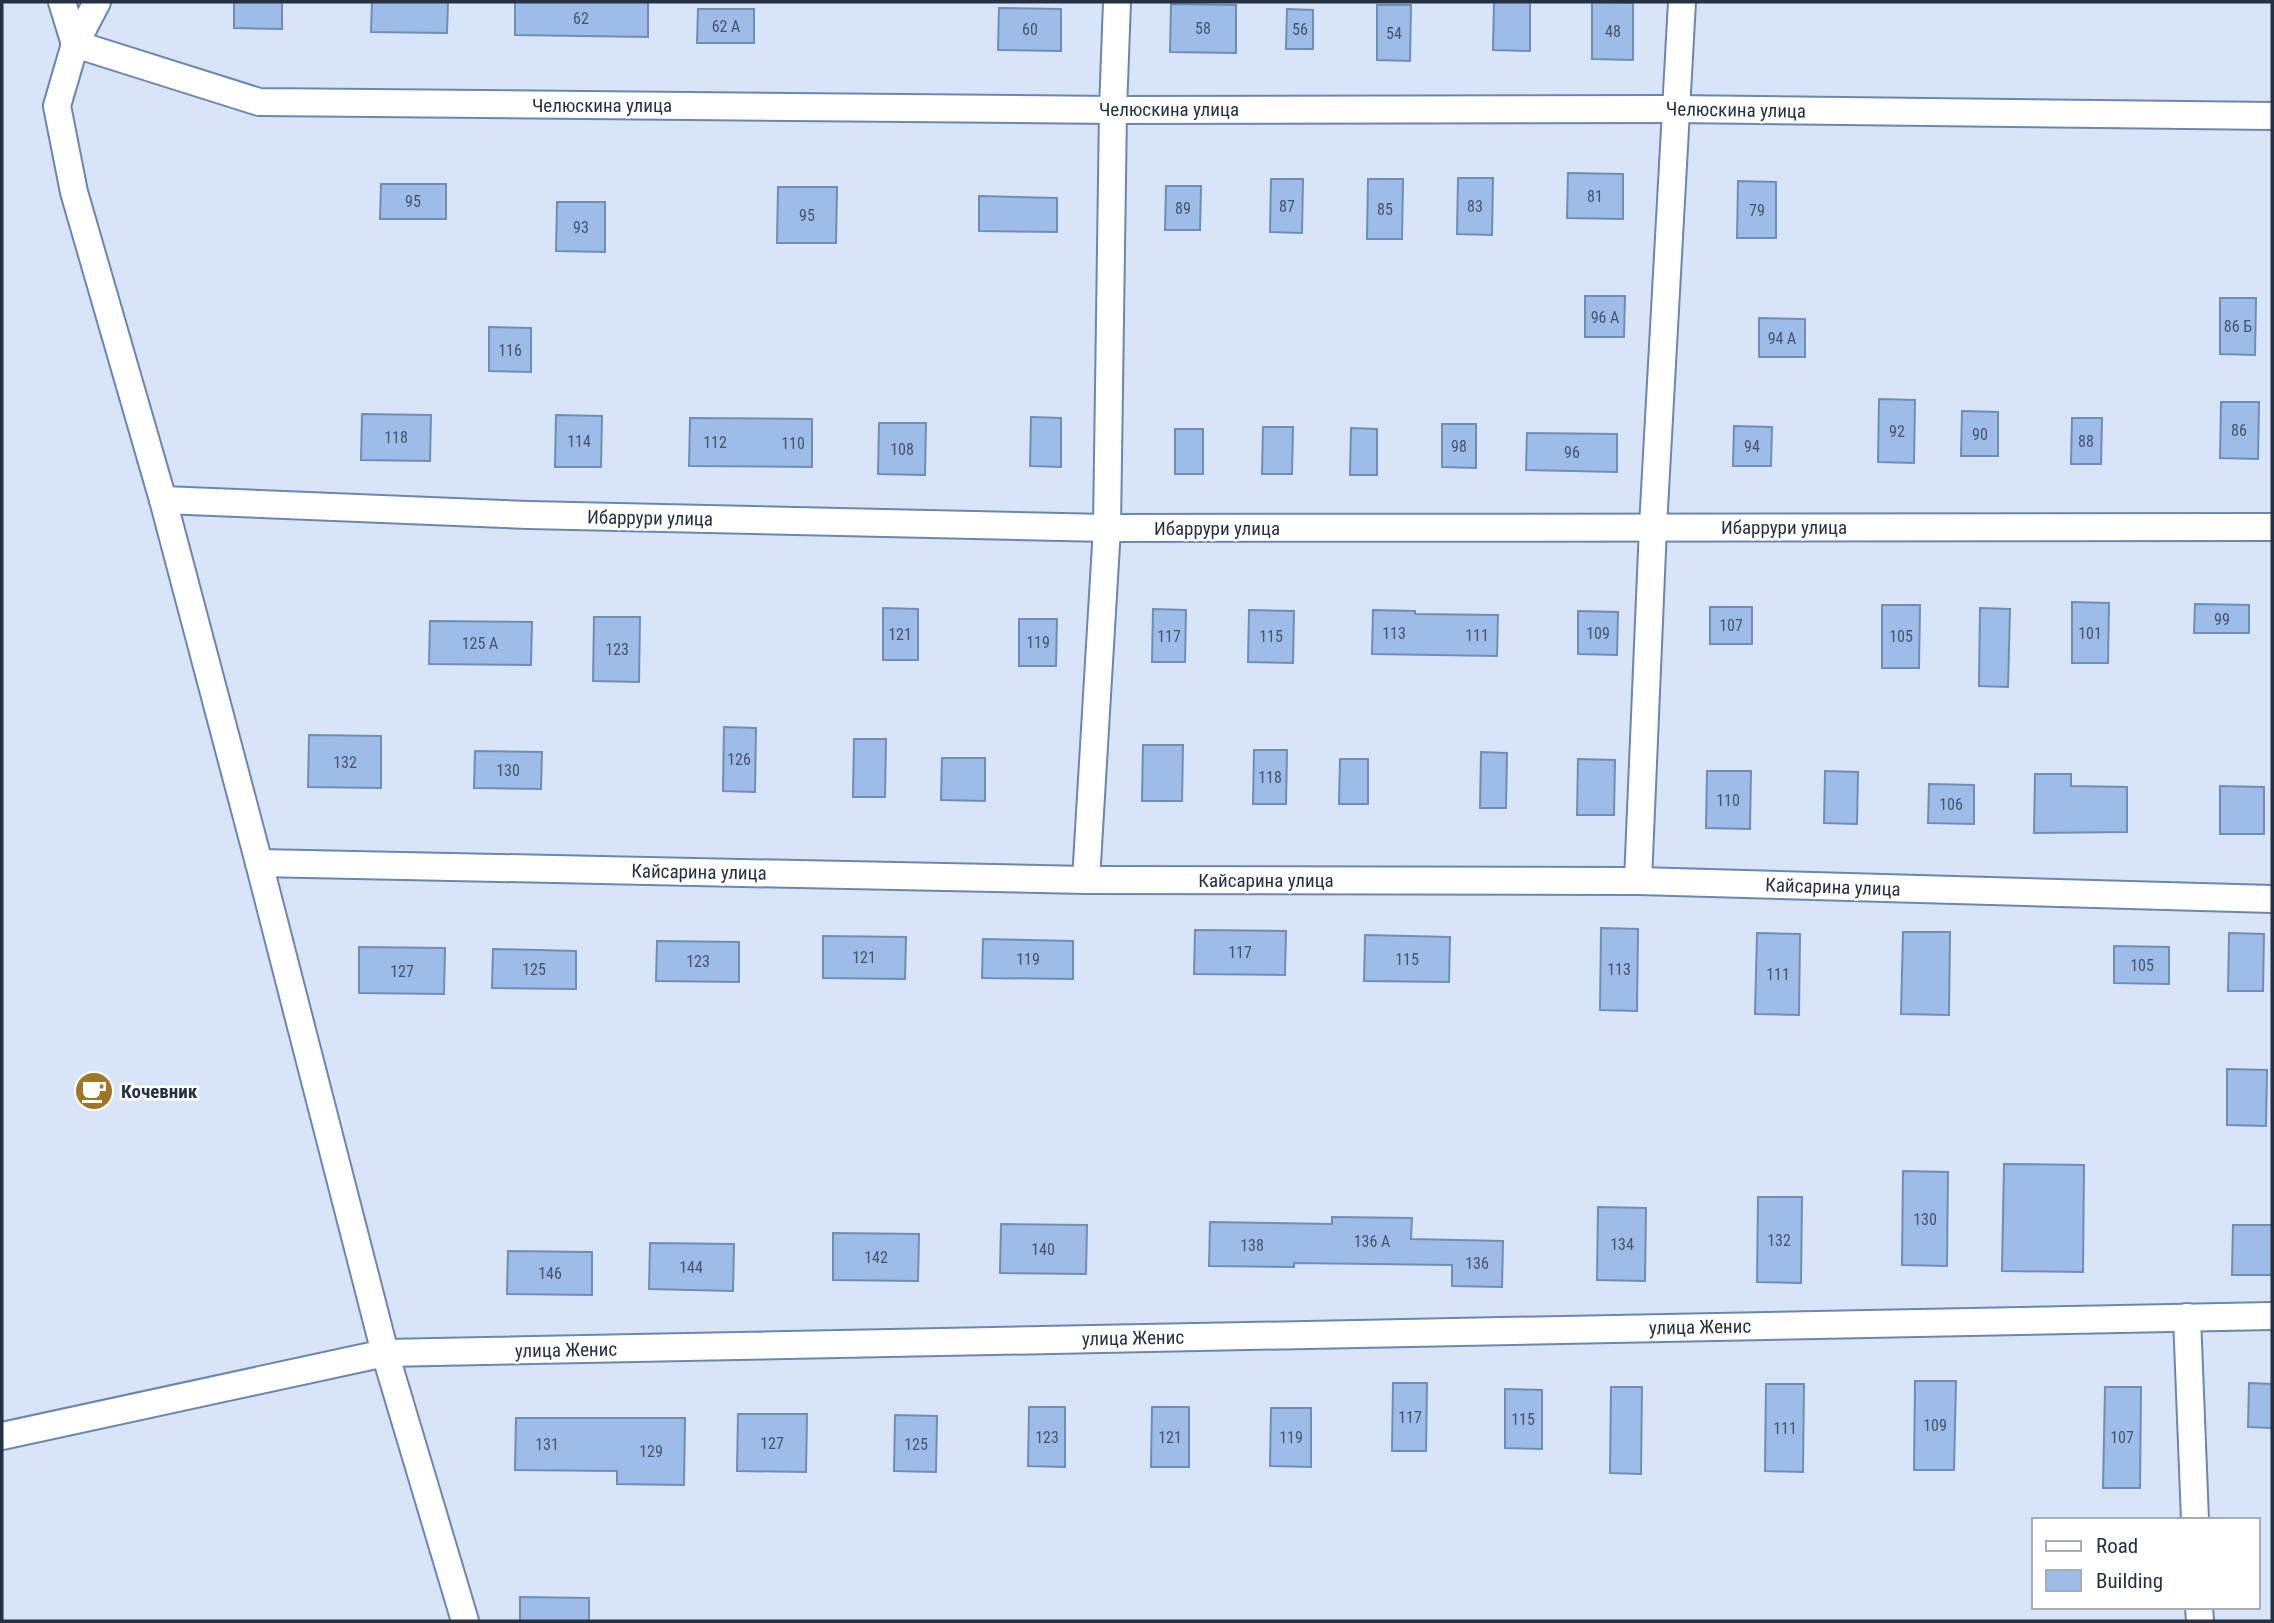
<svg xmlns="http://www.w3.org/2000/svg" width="2274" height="1623" viewBox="0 0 2274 1623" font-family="'Roboto Condensed',sans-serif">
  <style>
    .building { fill: #9ebce8; stroke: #708db7; stroke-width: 2 }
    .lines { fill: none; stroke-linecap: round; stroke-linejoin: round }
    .street-casing { stroke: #6b87b1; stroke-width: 30 }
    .street { stroke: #fff; stroke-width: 26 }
    .labels { text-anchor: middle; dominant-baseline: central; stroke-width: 5; stroke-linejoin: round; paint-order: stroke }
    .number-label { font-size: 16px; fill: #43546c }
    .street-label { font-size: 19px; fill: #253143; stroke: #fff }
    .poi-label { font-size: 19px; font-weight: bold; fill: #253143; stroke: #fff; text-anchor: start }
  </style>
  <rect width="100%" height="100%" fill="#d8e4f7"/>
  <g class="building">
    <polygon points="234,2 282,2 282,29 234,28"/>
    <polygon points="372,2 448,2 447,33 371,32"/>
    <polygon points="515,2 648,2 648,37 515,35"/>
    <polygon points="1494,2 1530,2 1530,51 1493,50"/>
    <polygon points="1592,2 1633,3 1633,60 1592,59"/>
    <polygon points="1171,4 1236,5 1236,53 1170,52"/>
    <polygon points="1377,5 1411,5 1410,61 1377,60"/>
    <polygon points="999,8 1061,9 1061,51 998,50"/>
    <polygon points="698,9 754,9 754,43 697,43"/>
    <polygon points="1287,9 1313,10 1313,49 1286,49"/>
    <polygon points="1568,173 1623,174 1623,219 1567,218"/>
    <polygon points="1458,178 1493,178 1492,235 1457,234"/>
    <polygon points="1271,179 1303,179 1302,233 1270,232"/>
    <polygon points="1368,179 1403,179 1402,239 1367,239"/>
    <polygon points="1738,181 1776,182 1776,238 1737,238"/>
    <polygon points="381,184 446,184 446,219 380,219"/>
    <polygon points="1166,186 1201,186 1200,230 1165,230"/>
    <polygon points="778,187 837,187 836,243 777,243"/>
    <polygon points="979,196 1057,198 1057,232 979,231"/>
    <polygon points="557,202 605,202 605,252 556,251"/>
    <polygon points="1585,296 1625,296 1624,337 1585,337"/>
    <polygon points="2220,298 2256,298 2255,355 2220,354"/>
    <polygon points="1759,318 1805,319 1805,357 1759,357"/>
    <polygon points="489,327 531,328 531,372 489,371"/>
    <polygon points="1879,399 1915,400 1914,463 1878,462"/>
    <polygon points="2221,402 2259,402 2258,459 2220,458"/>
    <polygon points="1962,411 1998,412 1998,456 1961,456"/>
    <polygon points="362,414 431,415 430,461 361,460"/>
    <polygon points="556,415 602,416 601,467 555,467"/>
    <polygon points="1031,417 1061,418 1061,467 1030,466"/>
    <polygon points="690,418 812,419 812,467 689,466"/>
    <polygon points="2072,418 2102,418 2101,464 2071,464"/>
    <polygon points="879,423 926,423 925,475 878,474"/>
    <polygon points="1442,424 1476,424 1476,468 1442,467"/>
    <polygon points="1734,426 1772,427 1771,466 1733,466"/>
    <polygon points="1263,427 1293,427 1292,474 1262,474"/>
    <polygon points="1351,428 1377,429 1377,475 1350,475"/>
    <rect x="1175" y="429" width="28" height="45"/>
    <polygon points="1527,433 1617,434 1617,472 1526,470"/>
    <polygon points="2072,602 2109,603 2108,663 2072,663"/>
    <polygon points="2195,604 2249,605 2249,633 2194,633"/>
    <polygon points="1882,605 1920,605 1919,668 1882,668"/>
    <rect x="1710" y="607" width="42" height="37"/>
    <polygon points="883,608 918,609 918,660 883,660"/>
    <polygon points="1980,608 2010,609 2008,687 1979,686"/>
    <polygon points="1153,609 1186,610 1185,662 1152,662"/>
    <polygon points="1249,610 1294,611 1293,663 1248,662"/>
    <polygon points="1373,610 1415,611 1415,614 1498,615 1497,656 1372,654"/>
    <polygon points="1578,611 1618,612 1617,655 1578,654"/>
    <polygon points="594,617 640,617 639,682 593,681"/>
    <polygon points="1019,619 1057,619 1056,666 1019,666"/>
    <polygon points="430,621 532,622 531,665 429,664"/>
    <polygon points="724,727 756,728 755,792 723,791"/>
    <polygon points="309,735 381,736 381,788 308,787"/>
    <polygon points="854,739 886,739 885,797 853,797"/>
    <polygon points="1143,745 1183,745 1182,801 1142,801"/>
    <polygon points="1254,750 1287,750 1286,804 1253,804"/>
    <polygon points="475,751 542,752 541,789 474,788"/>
    <polygon points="1481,752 1507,753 1506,808 1480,808"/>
    <polygon points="942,758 985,758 985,801 941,800"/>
    <polygon points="1340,759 1368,759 1368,804 1339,804"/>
    <polygon points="1578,759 1615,760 1614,815 1577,815"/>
    <polygon points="1707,771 1751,771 1750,829 1706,828"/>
    <polygon points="1825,771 1858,772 1857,824 1824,823"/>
    <polygon points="2035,774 2071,774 2071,786 2127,787 2127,832 2034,833"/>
    <polygon points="1929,784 1974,785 1974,824 1928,823"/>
    <polygon points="2220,786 2264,787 2264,834 2220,834"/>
    <polygon points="1601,928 1638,929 1637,1011 1600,1010"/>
    <polygon points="1195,930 1286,931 1285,975 1194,974"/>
    <polygon points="1903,932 1950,932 1949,1015 1901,1014"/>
    <polygon points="1757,933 1800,934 1799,1015 1755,1014"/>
    <polygon points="2229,933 2264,934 2263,991 2228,991"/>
    <polygon points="1365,935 1450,937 1449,982 1364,981"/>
    <polygon points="823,936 906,937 905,979 823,978"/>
    <polygon points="983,939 1073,941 1073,979 982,978"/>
    <polygon points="657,941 739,942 739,982 656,981"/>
    <polygon points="2114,946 2169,947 2169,984 2114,983"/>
    <polygon points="359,947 445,948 444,994 359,993"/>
    <polygon points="493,949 576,951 576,989 492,988"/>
    <polygon points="2227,1069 2267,1070 2266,1126 2227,1125"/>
    <polygon points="2004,1164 2084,1165 2083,1272 2002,1271"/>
    <polygon points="1903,1171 1948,1172 1947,1266 1902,1265"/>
    <polygon points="1758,1197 1802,1197 1801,1283 1757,1282"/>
    <polygon points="1598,1207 1646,1208 1645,1281 1597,1280"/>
    <polygon points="1332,1217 1412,1218 1411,1239 1503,1241 1502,1287 1452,1286 1452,1265 1294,1263 1294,1267 1209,1266 1210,1222 1332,1224"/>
    <polygon points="1001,1224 1087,1225 1086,1274 1000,1273"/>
    <polygon points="2233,1225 2272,1225 2272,1275 2232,1275"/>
    <polygon points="833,1233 919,1234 918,1281 833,1280"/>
    <polygon points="650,1243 734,1244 733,1291 649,1289"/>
    <polygon points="508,1251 592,1252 592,1295 507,1294"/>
    <polygon points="1915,1381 1956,1381 1954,1470 1914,1470"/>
    <polygon points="1393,1383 1427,1383 1426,1451 1392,1451"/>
    <polygon points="2249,1383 2272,1384 2272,1428 2248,1427"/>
    <polygon points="1766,1384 1804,1384 1803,1472 1765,1471"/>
    <polygon points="1611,1387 1642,1387 1641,1474 1610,1473"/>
    <polygon points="2105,1387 2141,1387 2140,1488 2103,1488"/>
    <polygon points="1505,1389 1542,1390 1542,1449 1505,1448"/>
    <polygon points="1029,1407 1065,1407 1065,1467 1028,1466"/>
    <polygon points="1152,1407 1189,1407 1189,1467 1151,1467"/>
    <polygon points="1271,1408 1311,1408 1311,1467 1270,1466"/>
    <polygon points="738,1414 807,1414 806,1472 737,1471"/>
    <polygon points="895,1415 937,1416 936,1472 894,1471"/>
    <polygon points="516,1418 685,1418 684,1485 617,1484 617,1471 515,1470"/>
    <polygon points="520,1597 589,1598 589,1621 520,1621"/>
  </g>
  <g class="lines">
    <defs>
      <g id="street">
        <polyline points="62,2 75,44"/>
        <polyline points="97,2 75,44 57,106 74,192 163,500 259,863 385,1353 465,1621"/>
        <polyline points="75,44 259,102 1113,110 1674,109 2272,116"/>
        <polyline points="163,500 528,515 1107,528 2272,527"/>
        <polyline points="259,863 1086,880 1638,881 2272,899"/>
        <polyline points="1086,880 1107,528 1113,110 1117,2"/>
        <polyline points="1638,881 1653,527 1682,2"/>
        <polyline points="2187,1317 2195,1520"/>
        <polyline points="2,1436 385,1353 2272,1316"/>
        <polyline points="2199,1607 2200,1621"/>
      </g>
    </defs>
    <use href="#street" class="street-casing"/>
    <use href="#street" class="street"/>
  </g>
  <defs>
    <symbol id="cafe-disc" viewBox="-11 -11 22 22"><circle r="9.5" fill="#a07525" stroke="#fff"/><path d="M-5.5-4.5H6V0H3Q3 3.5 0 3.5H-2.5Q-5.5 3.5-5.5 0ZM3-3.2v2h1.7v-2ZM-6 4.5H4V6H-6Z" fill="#fff"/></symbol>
  </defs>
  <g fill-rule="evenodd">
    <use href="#cafe-disc" x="72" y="1069" width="44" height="44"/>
  </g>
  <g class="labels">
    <g class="number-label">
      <text x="581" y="18">62</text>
      <text x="726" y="26">62 А</text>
      <text x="1203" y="28">58</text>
      <text x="1030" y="29">60</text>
      <text x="1300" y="29">56</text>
      <text x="1613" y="31">48</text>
      <text x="1394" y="33">54</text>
      <text x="1595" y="196">81</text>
      <text x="413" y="201">95</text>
      <text x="1287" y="206">87</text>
      <text x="1475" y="206">83</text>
      <text x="1183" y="208">89</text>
      <text x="1385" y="209">85</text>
      <text x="1757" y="210">79</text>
      <text x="807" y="215">95</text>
      <text x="581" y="227">93</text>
      <text x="1605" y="317">96 А</text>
      <text x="2238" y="326">86 Б</text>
      <text x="1782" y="338">94 А</text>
      <text x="510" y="350">116</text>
      <text x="2239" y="430">86</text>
      <text x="1897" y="431">92</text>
      <text x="1980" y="434">90</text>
      <text x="396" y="437">118</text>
      <text x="579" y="441">114</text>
      <text x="2086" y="441">88</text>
      <text x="715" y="442">112</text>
      <text x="793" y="443">110</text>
      <text x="1459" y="446">98</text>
      <text x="1752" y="446">94</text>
      <text x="902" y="449">108</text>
      <text x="1572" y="452">96</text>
      <text x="2222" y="619">99</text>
      <text x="1731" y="625">107</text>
      <text x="1394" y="633">113</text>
      <text x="1598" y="633">109</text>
      <text x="2090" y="633">101</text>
      <text x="900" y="634">121</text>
      <text x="1477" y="635">111</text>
      <text x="1169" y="636">117</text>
      <text x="1271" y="636">115</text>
      <text x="1901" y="636">105</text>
      <text x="1038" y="642">119</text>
      <text x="480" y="643">125 А</text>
      <text x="617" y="649">123</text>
      <text x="739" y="759">126</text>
      <text x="345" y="762">132</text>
      <text x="508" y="770">130</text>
      <text x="1270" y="777">118</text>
      <text x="1728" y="800">110</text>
      <text x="1951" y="804">106</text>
      <text x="1240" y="952">117</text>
      <text x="864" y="957">121</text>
      <text x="1028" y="959">119</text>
      <text x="1407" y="959">115</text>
      <text x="698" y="961">123</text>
      <text x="2142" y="965">105</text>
      <text x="534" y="969">125</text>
      <text x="1619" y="969">113</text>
      <text x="402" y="971">127</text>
      <text x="1778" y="974">111</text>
      <text x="1925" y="1219">130</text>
      <text x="1779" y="1240">132</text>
      <text x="1372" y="1241">136 А</text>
      <text x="1622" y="1244">134</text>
      <text x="1252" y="1245">138</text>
      <text x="1043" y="1249">140</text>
      <text x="876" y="1257">142</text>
      <text x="1477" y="1263">136</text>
      <text x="691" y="1267">144</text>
      <text x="550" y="1273">146</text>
      <text x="1410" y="1417">117</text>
      <text x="1523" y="1419">115</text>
      <text x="1935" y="1425">109</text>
      <text x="1785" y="1428">111</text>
      <text x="1047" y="1437">123</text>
      <text x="1170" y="1437">121</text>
      <text x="1291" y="1437">119</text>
      <text x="2122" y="1437">107</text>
      <text x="772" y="1443">127</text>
      <text x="547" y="1444">131</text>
      <text x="916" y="1444">125</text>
      <text x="651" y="1451">129</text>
    </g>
    <g class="street-label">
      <text x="602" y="105">Челюскина улица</text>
      <text x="1169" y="109">Челюскина улица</text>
      <text transform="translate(1736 110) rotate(1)">Челюскина улица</text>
      <text transform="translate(650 518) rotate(1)">Ибаррури улица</text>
      <text x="1784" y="527">Ибаррури улица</text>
      <text x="1217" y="528">Ибаррури улица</text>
      <text transform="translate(699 872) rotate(1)">Кайсарина улица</text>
      <text x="1266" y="880">Кайсарина улица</text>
      <text transform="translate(1833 887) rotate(2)">Кайсарина улица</text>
      <text transform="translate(1700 1327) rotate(-1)">улица Женис</text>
      <text transform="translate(1133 1338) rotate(-1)">улица Женис</text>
      <text transform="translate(566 1350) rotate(-1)">улица Женис</text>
    </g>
    <g class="poi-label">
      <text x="121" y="1091">Кочевник</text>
    </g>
  </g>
  <rect width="2274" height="1623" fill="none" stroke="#253143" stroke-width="7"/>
  <rect x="2032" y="1518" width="228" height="91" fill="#ffffff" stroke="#a8adb4" stroke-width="2"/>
  <rect x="2046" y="1541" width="35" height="10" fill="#ffffff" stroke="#a8adb4" stroke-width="2"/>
  <text x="2096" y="1553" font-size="21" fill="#253143">Road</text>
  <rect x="2046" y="1570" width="35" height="21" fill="#9ebce8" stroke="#a8adb4" stroke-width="2"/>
  <text x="2096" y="1588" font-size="21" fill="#253143">Building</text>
</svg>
